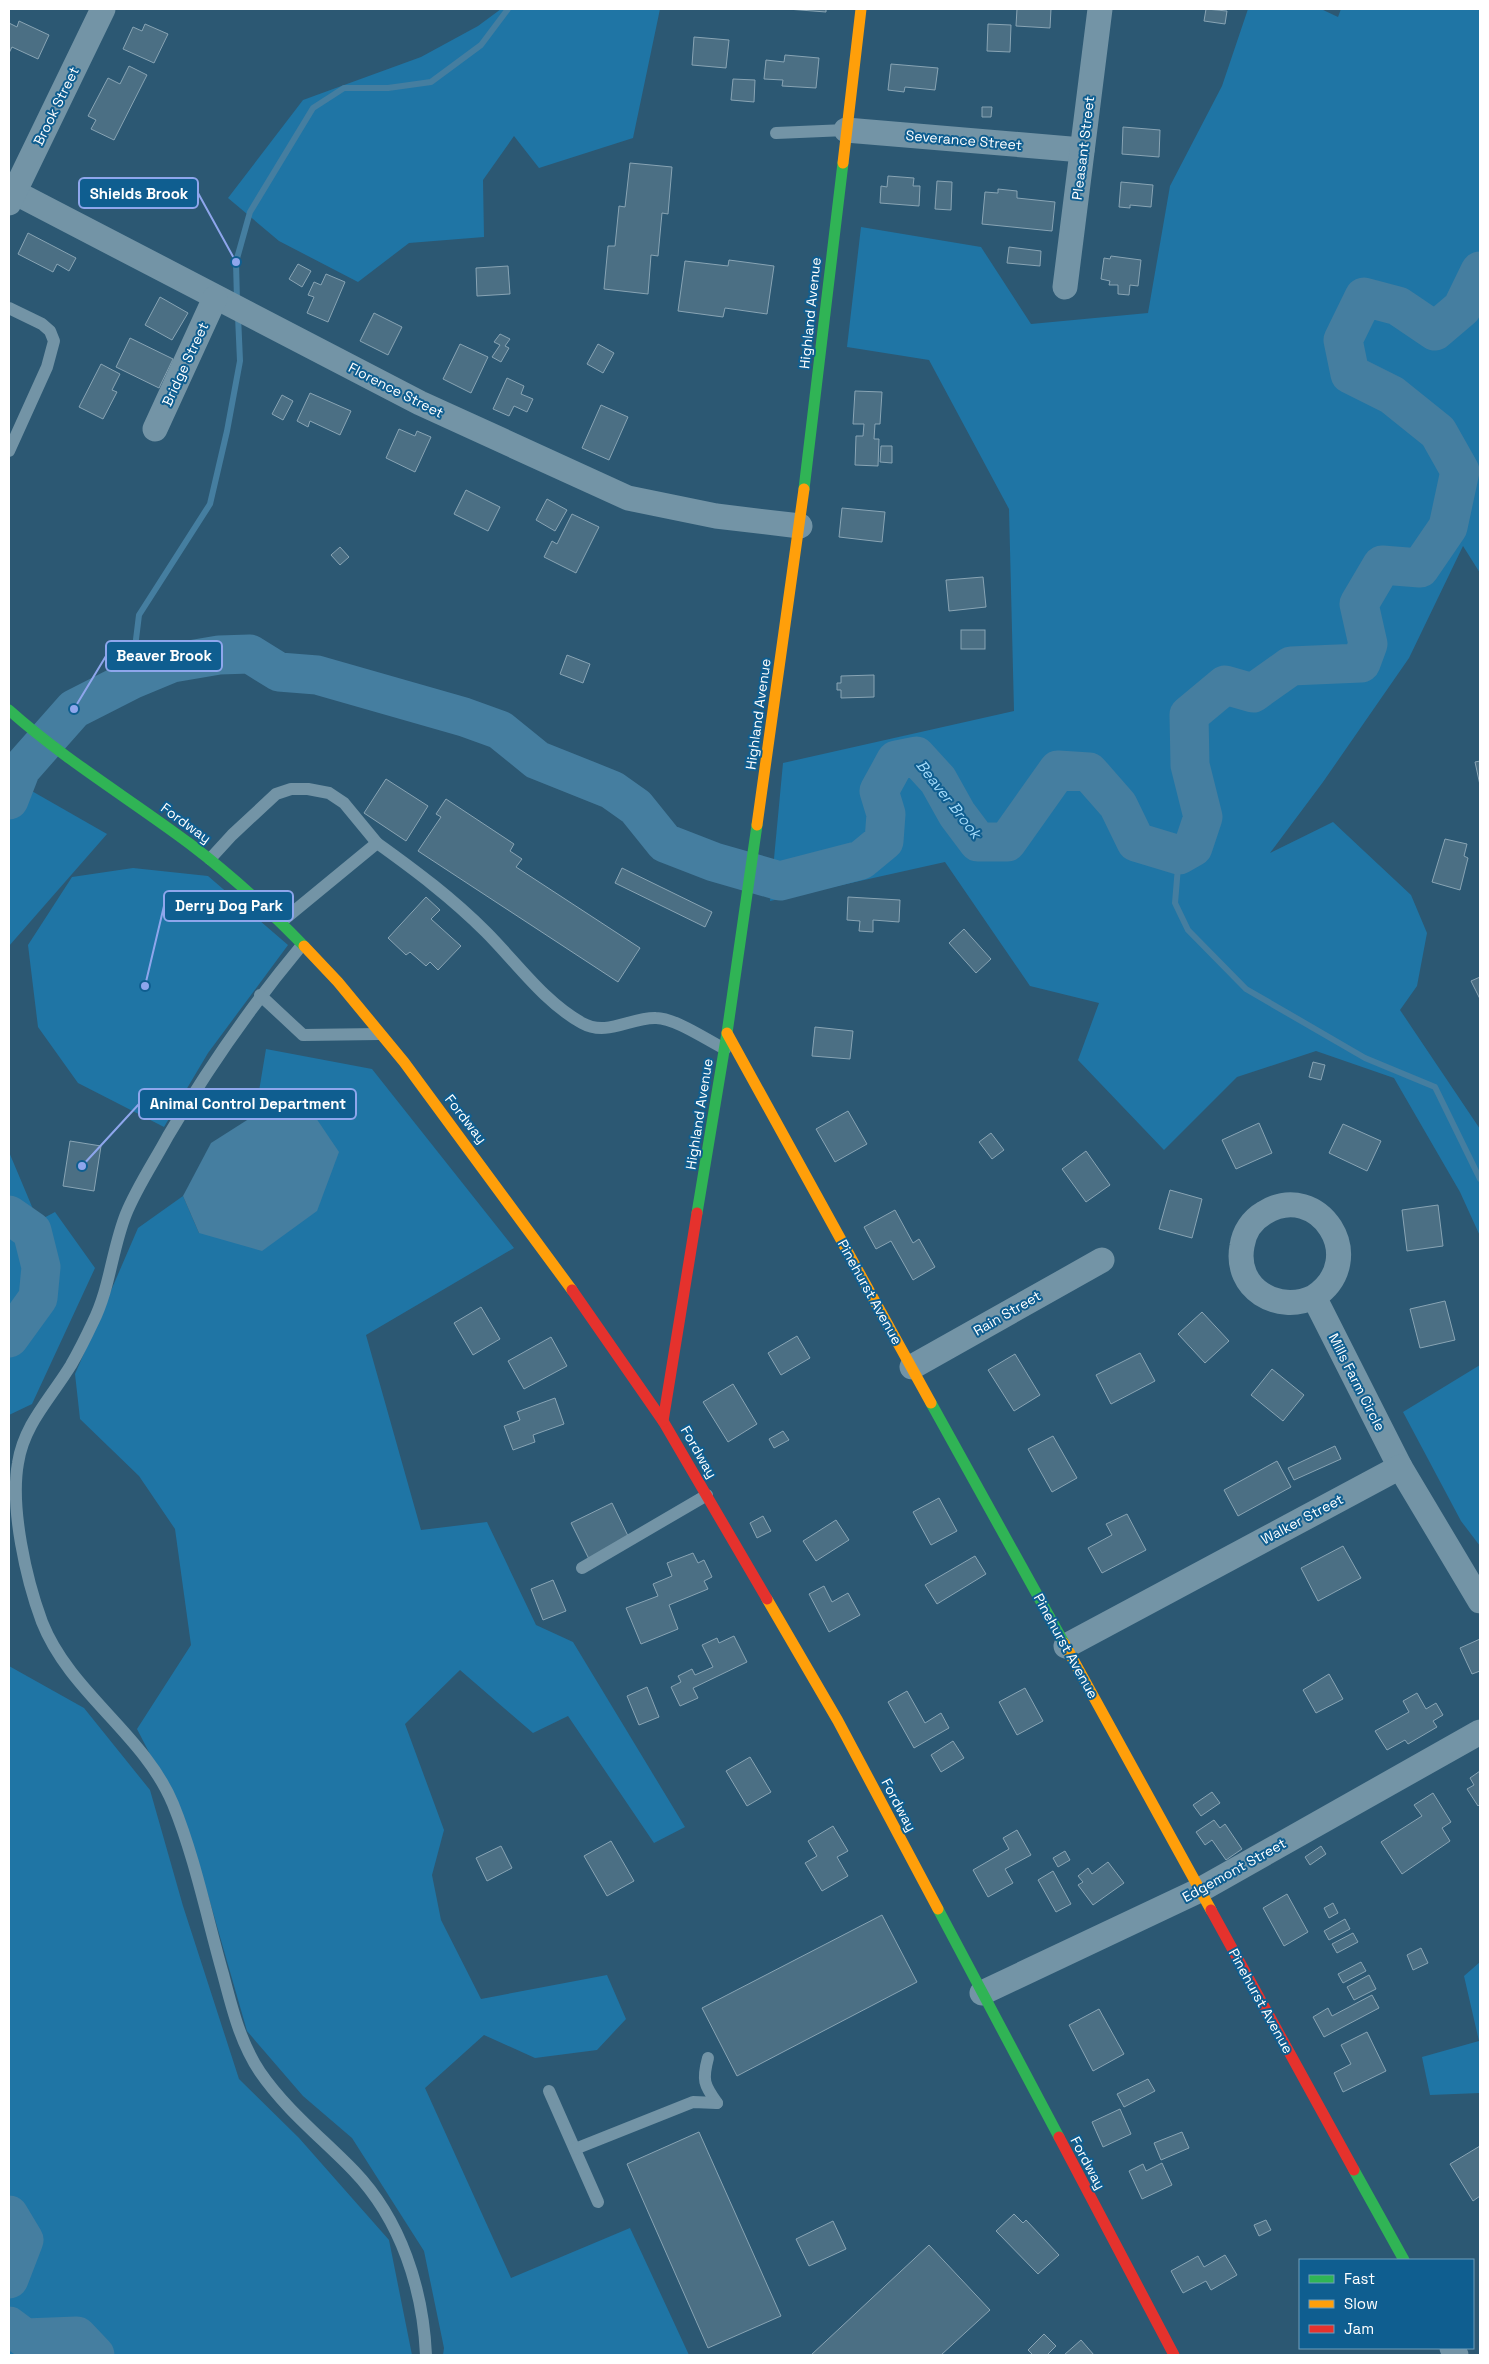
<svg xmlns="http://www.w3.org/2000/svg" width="1489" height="2364" viewBox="0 0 1489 2364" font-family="'Space Grotesk',sans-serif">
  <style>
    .green { fill: #1f75a5 }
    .water { fill: #457ea0 }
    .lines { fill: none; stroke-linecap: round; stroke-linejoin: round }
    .stream { stroke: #457ea0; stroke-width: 6 }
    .river { stroke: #457ea0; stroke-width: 39 }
    .building { fill: #4b6f84; stroke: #88a4b4 }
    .lane { stroke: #7394a6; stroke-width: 12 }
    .street { stroke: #7394a6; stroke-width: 25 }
    .fast { stroke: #30b455; stroke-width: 11 }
    .slow { stroke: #ff9f0a; stroke-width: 11 }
    .jam { stroke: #e5322d; stroke-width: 11 }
    .labels { text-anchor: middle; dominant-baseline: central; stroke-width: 4; stroke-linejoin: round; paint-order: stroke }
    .street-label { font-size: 14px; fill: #fff; stroke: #0f5e90 }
    .water-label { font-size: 15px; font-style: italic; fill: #a4dbfa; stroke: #0f5e90 }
    .leader { fill: none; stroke: #8ea6ec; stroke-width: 2 }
    .callout-dot { fill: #8ea6ec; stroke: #0f5e90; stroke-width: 2 }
    .callout { fill: #0f5e90; stroke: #8ea6ec; stroke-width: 2 }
    .callout-label { font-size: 15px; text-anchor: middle; font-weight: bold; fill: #fff }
  </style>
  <rect width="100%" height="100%" fill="#2c5873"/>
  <g class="green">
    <polygon points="501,9 660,9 633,138 539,168 514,136 483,180 484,237 409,243 358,282 279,241 228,198 303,100 421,57 478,26"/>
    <polygon points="1248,9 1321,9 1338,17 1341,9 1480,9 1480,573 1463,546 1409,658 1323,782 1270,853 1333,822 1411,895 1427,933 1417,986 1400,1010 1480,1129 1480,1236 1460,1192 1394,1078 1316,1051 1237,1077 1164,1150 1078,1060 1099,1003 1030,986 945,862 770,901 783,763 1014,711 1009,509 929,360 847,347 861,227 981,247 1031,324 1148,313 1170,186 1222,86"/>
    <polygon points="9,778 107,834 9,946"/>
    <polygon points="133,868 208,876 288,945 208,1053 164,1127 78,1083 38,1027 28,945 72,877"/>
    <polygon points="266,1049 372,1069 514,1248 366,1335 421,1530 487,1522 536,1625 573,1642 685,1827 654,1843 568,1716 533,1733 460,1670 405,1724 444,1830 432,1875 441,1920 481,1999 607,1975 626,2019 597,2050 535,2058 484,2035 425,2088 511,2278 630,2228 689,2355 443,2355 444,2348 424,2251 352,2138 303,2096 247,2031 208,1895 153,1760 137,1729 191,1645 175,1529 139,1476 80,1419 75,1374 138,1228 183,1196 199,1233 316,1118 255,1115"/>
    <polygon points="9,1152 38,1221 55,1212 95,1268 32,1404 9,1415"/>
    <polygon points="1480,1365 1480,1546 1461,1521 1403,1412"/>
    <polygon points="9,1666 84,1708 150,1790 183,1906 239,2079 299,2138 389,2240 412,2355 9,2355"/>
    <polygon points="1480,1962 1480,2093 1430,2095 1422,2057 1479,2041 1464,1976"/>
  </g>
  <polygon class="water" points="255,1115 316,1118 339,1152 317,1211 262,1251 199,1233 183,1196 211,1143"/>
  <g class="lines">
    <g class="stream">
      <polyline points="237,301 236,262 250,212 313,108 344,88 388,88 431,82 481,45 508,9"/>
      <polyline points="131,680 139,615 210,504 227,431 240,361 238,316"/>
      <polyline points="1179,855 1175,903 1188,930 1246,989 1365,1058 1435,1087 1480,1179"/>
    </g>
    <g class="river">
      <polyline points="9,800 21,769 74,709 131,680 172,663 219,655 250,654 279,672 317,675 464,717 500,730 537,760 612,790 636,807 665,843 714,862 780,881 861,860 884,841 886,814 879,791 896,760 916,756 938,780 957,814 978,842 1007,842 1058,770 1089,772 1118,805 1136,842 1179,855 1193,847 1203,817 1190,765 1189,715 1225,685 1253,693 1291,666 1361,663 1368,644 1359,604 1382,565 1420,568 1448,527 1460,471 1438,432 1392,395 1350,374 1343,340 1364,297 1398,306 1435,331 1462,308 1480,271"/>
      <polyline points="9,1215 32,1231 41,1267 38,1298 9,1338"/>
      <polyline points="9,2215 24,2240 9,2279"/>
      <polyline points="9,2326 25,2338 77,2336 95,2355"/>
    </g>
  </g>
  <g class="building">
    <polygon points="787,9 826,9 826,12"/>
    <polygon points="1017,9 1051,9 1050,28 1016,26"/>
    <polygon points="1206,9 1227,11 1225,24 1204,21"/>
    <polygon points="19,21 49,35 38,59 12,47 9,53 9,23 17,27"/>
    <polygon points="145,24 168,34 154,63 123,49 133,27 142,31"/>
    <polygon points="988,24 1011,25 1010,52 987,51"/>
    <polygon points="694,37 729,40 726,68 692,65"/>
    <polygon points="785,55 819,58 816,88 782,86 783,80 764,79 766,60 784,62"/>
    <polygon points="891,64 938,68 935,90 905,87 904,92 888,90"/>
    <polygon points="129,66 147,75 114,140 91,129 96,120 88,116 108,78 120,84"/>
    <polygon points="733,79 755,80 754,102 731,100"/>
    <polygon points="982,107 992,107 991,117 982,117"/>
    <polygon points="1123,127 1160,130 1159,157 1122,154"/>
    <polygon points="630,163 672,167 668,214 662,213 658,256 651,255 648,294 604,289 608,246 615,246 619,206 625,207"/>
    <polygon points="888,176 914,178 913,186 920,186 919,206 880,203 881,186 887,187"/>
    <polygon points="937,181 952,182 951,210 935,209"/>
    <polygon points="1121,182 1153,185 1151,207 1130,205 1130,208 1119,207"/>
    <polygon points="998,189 1017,191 1017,198 1055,202 1052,231 982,224 985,192 998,193"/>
    <polygon points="28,233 76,258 69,271 57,264 53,272 18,254"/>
    <polygon points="1009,247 1041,251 1040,266 1007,263"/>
    <polygon points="1111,256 1141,260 1138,286 1130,285 1129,295 1118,294 1118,285 1109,285 1110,281 1101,279 1104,258 1110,259"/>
    <polygon points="729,260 774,266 767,314 725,308 723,317 678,311 685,261 728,266"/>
    <polygon points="298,264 311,271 302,287 289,279"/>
    <polygon points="508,266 510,294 477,296 476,268"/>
    <polygon points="326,274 345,282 328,322 307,313 314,297 308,295 314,282 321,285"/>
    <polygon points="160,297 188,313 172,340 145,325"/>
    <polygon points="374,313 402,327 388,355 360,341"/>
    <polygon points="500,334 510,339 505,346 509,348 501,362 492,357 500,345 494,342"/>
    <polygon points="130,338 173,359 159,388 116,367"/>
    <polygon points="460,344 488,357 471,393 443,379"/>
    <polygon points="598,344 614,353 603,373 587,364"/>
    <polygon points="101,364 120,374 112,390 117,392 103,419 79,407"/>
    <polygon points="507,378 524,386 521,394 533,399 527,412 514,406 509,416 493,409"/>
    <polygon points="855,391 882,392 880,424 875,424 874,439 879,439 878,466 855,465 856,436 863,436 864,424 853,424"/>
    <polygon points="310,393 351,411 340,435 310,421 308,427 297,421"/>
    <polygon points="282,395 293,401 283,420 272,414"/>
    <polygon points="601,405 628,417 609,460 582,448"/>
    <polygon points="399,429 415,436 417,431 431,437 415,472 386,458"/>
    <polygon points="881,446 892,446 892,463 880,462"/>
    <polygon points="466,490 500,507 488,531 454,514"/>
    <polygon points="547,499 567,510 555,531 536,520"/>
    <polygon points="842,508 885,512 882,542 839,537"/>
    <polygon points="572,514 599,527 576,573 544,557 552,541 557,544"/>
    <polygon points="340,547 349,557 340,565 331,555"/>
    <polygon points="983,577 986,607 949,611 946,580"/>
    <rect x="961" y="630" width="24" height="19"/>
    <polygon points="567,655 590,664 583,683 560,674"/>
    <polygon points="874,675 874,697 841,698 841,690 837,690 837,683 841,683 841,676"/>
    <polygon points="1480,761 1480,785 1475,762"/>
    <polygon points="386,779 428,806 406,841 364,813"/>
    <polygon points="446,799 514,844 510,851 522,859 516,867 640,948 618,982 418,851 441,817 436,814"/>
    <polygon points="1445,839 1467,844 1464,856 1468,858 1460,890 1432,882"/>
    <polygon points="622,868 712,912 705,927 615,883"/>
    <polygon points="426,897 440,910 431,919 461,946 438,970 430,962 426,966 410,952 406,955 388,938"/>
    <polygon points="848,897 900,900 899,922 873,920 873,932 859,931 860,921 847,920"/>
    <polygon points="964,929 991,959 976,973 949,943"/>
    <polygon points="1480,977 1480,999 1471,981"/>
    <polygon points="815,1027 853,1031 850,1059 812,1056"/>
    <polygon points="1313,1062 1325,1065 1321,1080 1309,1077"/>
    <polygon points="848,1111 867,1144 835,1162 816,1129"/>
    <polygon points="1259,1123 1272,1153 1236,1169 1222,1140"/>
    <polygon points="1343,1124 1381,1141 1367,1171 1329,1153"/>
    <polygon points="991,1133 1004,1150 992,1159 979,1142"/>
    <polygon points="70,1141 101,1146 94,1191 63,1186"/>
    <polygon points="1086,1151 1110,1185 1086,1202 1062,1169"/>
    <polygon points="1170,1190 1202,1199 1192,1238 1159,1229"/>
    <polygon points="1438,1205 1443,1246 1407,1251 1402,1210"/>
    <polygon points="895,1210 913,1243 919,1239 935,1267 913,1280 891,1241 876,1249 864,1227"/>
    <polygon points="1445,1301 1455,1340 1420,1348 1410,1309"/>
    <polygon points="481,1307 500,1339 473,1355 454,1323"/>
    <polygon points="1202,1312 1229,1341 1205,1363 1178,1334"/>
    <polygon points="797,1336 810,1358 781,1375 768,1353"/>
    <polygon points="551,1337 567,1366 524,1389 508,1361"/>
    <polygon points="1140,1353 1155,1381 1111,1404 1096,1375"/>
    <polygon points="1015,1354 1040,1395 1014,1411 988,1370"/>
    <polygon points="1272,1369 1304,1395 1283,1421 1251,1395"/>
    <polygon points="733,1384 757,1424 728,1442 703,1402"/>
    <polygon points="555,1398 564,1424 533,1435 535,1442 513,1450 504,1426 520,1420 517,1412"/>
    <polygon points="783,1431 789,1440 774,1448 769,1439"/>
    <polygon points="1053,1436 1077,1478 1052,1492 1028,1449"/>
    <polygon points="1335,1446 1341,1459 1294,1480 1288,1468"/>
    <polygon points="1277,1461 1291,1487 1238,1516 1224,1490"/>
    <polygon points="939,1498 957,1531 931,1545 913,1512"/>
    <polygon points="612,1503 630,1540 589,1559 571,1523"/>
    <polygon points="1127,1514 1146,1550 1102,1573 1088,1548 1112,1535 1106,1524"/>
    <polygon points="763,1516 771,1531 757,1538 750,1523"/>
    <polygon points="836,1520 849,1540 816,1561 803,1541"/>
    <polygon points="1343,1546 1361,1578 1318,1601 1301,1568"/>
    <polygon points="693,1553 698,1563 704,1560 712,1577 704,1581 708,1589 669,1605 678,1629 641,1644 626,1608 658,1596 653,1584 672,1576 667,1563"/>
    <polygon points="975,1556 986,1574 937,1604 925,1585"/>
    <polygon points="553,1580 566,1611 543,1620 531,1589"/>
    <polygon points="824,1586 832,1602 848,1593 860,1615 829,1632 809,1594"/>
    <polygon points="734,1636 747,1662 693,1688 698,1698 680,1706 671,1687 681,1682 678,1676 692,1669 695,1675 713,1667 702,1645 717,1638 719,1643"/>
    <polygon points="1480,1639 1480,1671 1472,1674 1460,1648"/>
    <polygon points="1329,1674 1343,1699 1316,1713 1303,1690"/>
    <polygon points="647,1687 659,1717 639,1725 627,1696"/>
    <polygon points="1025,1688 1043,1721 1017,1735 999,1702"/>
    <polygon points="907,1691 925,1723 941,1713 949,1728 914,1748 888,1702"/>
    <polygon points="1417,1693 1426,1709 1436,1703 1443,1715 1433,1721 1437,1727 1408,1744 1405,1740 1387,1750 1375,1731 1409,1712 1403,1701"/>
    <polygon points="953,1741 964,1758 941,1772 931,1755"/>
    <polygon points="750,1757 771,1792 747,1806 726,1771"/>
    <polygon points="1480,1771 1480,1804 1478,1806 1467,1789 1474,1785 1470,1778"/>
    <polygon points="1212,1792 1220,1803 1201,1816 1193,1805"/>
    <polygon points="1433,1793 1451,1822 1442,1828 1450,1841 1402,1874 1381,1842 1422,1816 1414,1805"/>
    <polygon points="1214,1820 1220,1828 1225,1824 1242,1849 1226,1860 1212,1840 1205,1845 1196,1832"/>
    <polygon points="833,1826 848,1851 837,1857 848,1876 822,1891 805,1863 817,1856 808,1841"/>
    <polygon points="1017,1830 1031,1855 1005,1869 1013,1883 988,1897 973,1870 1009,1849 1003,1838"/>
    <polygon points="611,1841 634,1881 607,1896 584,1856"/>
    <polygon points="501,1846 512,1868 487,1881 476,1858"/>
    <polygon points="1321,1846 1326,1854 1310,1865 1305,1857"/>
    <polygon points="1065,1851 1070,1860 1058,1867 1053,1858"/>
    <polygon points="1108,1862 1124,1883 1093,1905 1078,1885 1083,1882 1078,1876 1088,1868 1092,1874"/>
    <polygon points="1053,1871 1071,1904 1056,1912 1038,1880"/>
    <polygon points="1287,1894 1308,1932 1284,1946 1263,1908"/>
    <polygon points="1333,1903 1338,1913 1329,1918 1324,1908"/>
    <polygon points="882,1915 917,1982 737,2076 702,2008"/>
    <polygon points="1345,1919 1350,1929 1329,1940 1324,1931"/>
    <polygon points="1353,1933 1358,1942 1337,1953 1332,1944"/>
    <polygon points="1421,1948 1428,1963 1413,1970 1407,1955"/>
    <polygon points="1361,1962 1366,1971 1343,1983 1338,1974"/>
    <polygon points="1369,1975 1376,1989 1354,2000 1347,1987"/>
    <polygon points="1372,1995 1379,2008 1324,2037 1313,2017 1328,2008 1332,2016"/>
    <polygon points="1099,2009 1124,2054 1093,2071 1069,2025"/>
    <polygon points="1367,2032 1386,2071 1343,2092 1334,2073 1351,2064 1341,2045"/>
    <polygon points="1148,2079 1155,2091 1124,2107 1117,2094"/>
    <polygon points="1120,2109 1131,2134 1103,2147 1092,2122"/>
    <polygon points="699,2132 781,2316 708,2348 627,2164"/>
    <polygon points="1182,2132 1189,2148 1161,2160 1154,2143"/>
    <polygon points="1480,2146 1480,2196 1473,2201 1450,2164"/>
    <polygon points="1162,2163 1172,2185 1142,2199 1129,2171 1143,2164 1146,2171"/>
    <polygon points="1014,2214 1023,2223 1026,2220 1059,2255 1038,2274 996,2231"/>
    <polygon points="1266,2220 1271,2230 1259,2236 1254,2225"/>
    <polygon points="833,2221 846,2249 809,2266 796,2239"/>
    <polygon points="929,2245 990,2310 941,2355 811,2355"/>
    <polygon points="1225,2255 1237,2275 1211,2290 1206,2281 1183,2293 1171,2271 1198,2256 1204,2267"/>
    <polygon points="1044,2334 1056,2346 1047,2355 1033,2355 1028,2350"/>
    <polygon points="1081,2340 1094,2355 1064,2355"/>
  </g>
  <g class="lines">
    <g class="lane">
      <polyline points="776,133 846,130"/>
      <polyline points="9,308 42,324 50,331 54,341 47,367 9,451"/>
      <polyline points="210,859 232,835 276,794 291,789 308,789 329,793 344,803 377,843"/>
      <path d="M281 922 377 843C416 871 452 898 486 932 516 962 544 1002 582 1023 607 1037 631 1017 656 1018 675 1018 707 1040 725 1049"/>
      <path d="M302 945C252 1005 208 1068 168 1136 154 1162 137 1187 126 1214 112 1249 110 1288 93 1322 86 1337 79 1351 71 1365 51 1398 24 1424 18 1463 10 1508 26 1579 42 1622 70 1693 144 1734 173 1804 195 1858 207 1918 223 1974 232 2008 240 2042 260 2072 286 2110 322 2138 354 2171 401 2220 423 2289 426 2355"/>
      <polyline points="260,995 303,1035 379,1034"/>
      <polyline points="582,1568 707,1495"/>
      <path d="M708 2058C702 2080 704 2085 717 2103"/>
      <polyline points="549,2091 598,2202"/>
      <polyline points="575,2149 693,2102 717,2103"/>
    </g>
    <g class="street">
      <polyline points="846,130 1082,150"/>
      <polyline points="14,192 420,403 628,498 716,516 800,526"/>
      <polyline points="9,203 103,9"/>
      <polyline points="1065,287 1100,9"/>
      <polyline points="155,429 215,298"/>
      <path d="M1314 1297C1278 1314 1234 1289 1242 1246 1244 1232 1252 1220 1264 1213 1318 1179 1371 1259 1314 1297L1400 1467"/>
      <polyline points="912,1367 1102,1260"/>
      <polyline points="1066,1646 1400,1467 1480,1601"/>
      <polyline points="982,1993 1200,1890 1480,1732"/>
      <polyline points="1452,2348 1456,2355"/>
    </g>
    <g class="fast">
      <polyline points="804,489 843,163"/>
      <path d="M9 710C65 760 130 799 190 844 231 875 269 910 304 946"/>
      <polyline points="697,1213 727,1033 757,825"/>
      <polyline points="931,1403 1064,1643"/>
      <polyline points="938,1909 1059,2137"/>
      <polyline points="1354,2170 1404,2260"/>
    </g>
    <g class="slow">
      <polyline points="843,163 861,9"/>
      <polyline points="757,825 804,489"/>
      <polyline points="304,946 338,982 404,1062 572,1290"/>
      <polyline points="727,1033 931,1403"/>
      <polyline points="767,1599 838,1721 938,1909"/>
      <polyline points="1064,1643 1211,1910"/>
    </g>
    <g class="jam">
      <polyline points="572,1290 663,1421 767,1599"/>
      <polyline points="663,1421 697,1213"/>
      <polyline points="1211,1910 1354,2170"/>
      <polyline points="1059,2137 1174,2355"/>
    </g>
  </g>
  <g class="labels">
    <g class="street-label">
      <text transform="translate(56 106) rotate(-64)">Brook Street</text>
      <text transform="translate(964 140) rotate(5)">Severance Street</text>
      <text transform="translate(1083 148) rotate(-83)">Pleasant Street</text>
      <text transform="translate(810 313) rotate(-84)">Highland Avenue</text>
      <text transform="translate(185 364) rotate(-65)">Bridge Street</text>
      <text transform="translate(396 390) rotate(27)">Florence Street</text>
      <text transform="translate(758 714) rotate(-82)">Highland Avenue</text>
      <text transform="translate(186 823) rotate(36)">Fordway</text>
      <text transform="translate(699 1114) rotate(-81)">Highland Avenue</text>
      <text transform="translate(466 1119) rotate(52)">Fordway</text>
      <text transform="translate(870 1292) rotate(61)">Pinehurst Avenue</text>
      <text transform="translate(1007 1313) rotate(-30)">Rain Street</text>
      <text transform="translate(1357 1382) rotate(63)">Mills Farm Circle</text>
      <text transform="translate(699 1452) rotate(60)">Fordway</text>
      <text transform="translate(1302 1519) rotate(-28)">Walker Street</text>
      <text transform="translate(1066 1646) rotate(61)">Pinehurst Avenue</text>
      <text transform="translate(899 1805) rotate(62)">Fordway</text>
      <text transform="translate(1234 1870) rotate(-29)">Edgemont Street</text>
      <text transform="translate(1261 2001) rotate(61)">Pinehurst Avenue</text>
      <text transform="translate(1088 2163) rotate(62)">Fordway</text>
    </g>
    <g class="water-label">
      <text transform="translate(949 799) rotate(52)">Beaver Brook</text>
    </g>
  </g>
  <path class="leader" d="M236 262L198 193M74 709L106 656M145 986L164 906M82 1166L139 1104"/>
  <g class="callout-dot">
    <circle cx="236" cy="262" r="5"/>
    <circle cx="74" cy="709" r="5"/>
    <circle cx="145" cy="986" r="5"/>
    <circle cx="82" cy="1166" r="5"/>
  </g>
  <g class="callout">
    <rect x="79" y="178" width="119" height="30" rx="5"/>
    <rect x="106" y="641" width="116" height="30" rx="5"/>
    <rect x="164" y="891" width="129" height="30" rx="5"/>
    <rect x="139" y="1089" width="217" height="30" rx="5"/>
  </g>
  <g class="callout-label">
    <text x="139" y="199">Shields Brook</text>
    <text x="164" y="661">Beaver Brook</text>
    <text x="229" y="911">Derry Dog Park</text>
    <text x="248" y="1109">Animal Control Department</text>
  </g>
  <rect width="1489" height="2364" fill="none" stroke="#ffffff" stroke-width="20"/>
  <rect x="1299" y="2259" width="175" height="90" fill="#0f5e90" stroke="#6f9ebc"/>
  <rect x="1309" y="2275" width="25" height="8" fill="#30b455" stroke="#6f9ebc"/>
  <text x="1344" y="2284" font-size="15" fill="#ffffff">Fast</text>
  <rect x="1309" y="2300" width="25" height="8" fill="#ff9f0a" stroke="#6f9ebc"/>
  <text x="1344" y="2309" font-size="15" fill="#ffffff">Slow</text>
  <rect x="1309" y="2325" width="25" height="8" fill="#e5322d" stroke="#6f9ebc"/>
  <text x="1344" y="2334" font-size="15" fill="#ffffff">Jam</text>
</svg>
